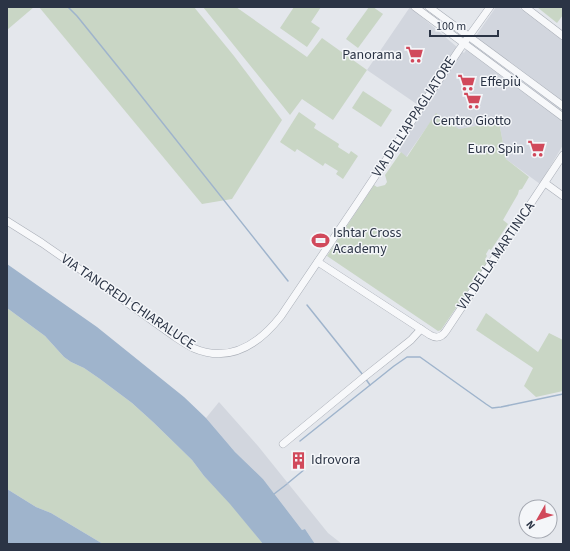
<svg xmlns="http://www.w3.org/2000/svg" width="570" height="551" viewBox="0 0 570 551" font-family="'Source Sans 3',sans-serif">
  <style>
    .built { fill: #d2d6de }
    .green { fill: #c9d6c5 }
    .water { fill: #9fb4cc }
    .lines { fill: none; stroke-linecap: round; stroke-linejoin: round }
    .stream { stroke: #9fb4cc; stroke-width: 1.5 }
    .minor-casing { stroke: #a9aeb7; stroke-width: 8 }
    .minor { stroke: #f7f8fa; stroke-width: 7 }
    .labels { text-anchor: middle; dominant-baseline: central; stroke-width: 3; stroke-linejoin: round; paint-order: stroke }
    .poi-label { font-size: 14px; fill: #2b3445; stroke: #f4f6f9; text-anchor: start }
    .street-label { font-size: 14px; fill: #2b3445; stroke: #f4f6f9 }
  </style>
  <rect width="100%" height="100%" fill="#e4e7ec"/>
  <g class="built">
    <polygon points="410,7 464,53 496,7 518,7 563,41 563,145 540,184 506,159 499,122 459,129 436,114 406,157 398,150 424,109 367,70"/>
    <polygon points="219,402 258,446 328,533 342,544 315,544 305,529 302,530 263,479 235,452 206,418"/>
  </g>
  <g class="green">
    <polygon points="7,7 34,7 7,30"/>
    <polygon points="39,7 194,7 234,56 282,120 232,199 202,204"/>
    <polygon points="203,7 236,7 307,57 322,38 367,70 333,120 302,99 290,115"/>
    <polygon points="294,7 321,7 311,22 320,28 307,47 280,28"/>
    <polygon points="369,7 373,7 383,14 358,48 346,39"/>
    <polygon points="537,7 563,7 563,15 557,23"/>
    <polygon points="363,91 392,110 381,127 352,108"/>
    <polygon points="299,112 316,124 314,128 339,144 338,147 349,154 351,151 358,156 343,179 336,174 338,171 325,163 323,166 297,149 295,152 280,142"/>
    <polygon points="436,113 459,129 499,122 506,159 529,177 522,189 519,190 518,194 503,220 508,224 491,250 489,249 486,254 487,256 485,259 488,261 441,330 438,331 327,256 374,185 377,187 385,185 387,182 385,175 401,152 407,157"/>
    <polygon points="7,308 45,336 64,357 71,362 84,368 100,379 132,403 153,422 192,460 204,476 230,503 263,544 103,544 51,513 36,507 7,489"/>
    <polygon points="486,313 538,352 549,333 563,340 563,391 536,397 524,386 533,368 476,330"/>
  </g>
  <g class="water">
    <polygon points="7,264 97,327 184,397 206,418 235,452 263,479 302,530 305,529 315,544 263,544 230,504 204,476 192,460 153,422 132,403 100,379 84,368 71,362 64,357 45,336 7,308"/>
    <polygon points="7,489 36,507 51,513 103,544 7,544"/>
  </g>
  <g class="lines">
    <g class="stream">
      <polyline points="68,7 77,16 127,78 288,281"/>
      <polyline points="307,305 363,375"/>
      <polyline points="365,378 370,385"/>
      <polyline points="300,441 394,366 407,357 420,357 486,404 492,408 501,407 563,394"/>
      <polyline points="299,453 304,459"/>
      <polyline points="288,483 305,469"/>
      <polyline points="274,494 287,484"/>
    </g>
    <defs>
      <g id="minor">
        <polyline points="415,7 563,117"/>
        <polyline points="429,7 563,106"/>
        <polyline points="525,7 563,36"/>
        <polyline points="545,183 563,196"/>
        <path d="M7 221 42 243 88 275 175 337C181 341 187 345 193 348 230 364 259 344 281 316L358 202 459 50 490 7"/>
        <path d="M318 262 430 335C437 339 442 337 446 331L563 155"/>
        <polyline points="283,444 363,378 411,340 421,329"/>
      </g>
    </defs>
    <use href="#minor" class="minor-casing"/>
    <use href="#minor" class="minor"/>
  </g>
  <defs>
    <symbol id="supermarket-bare" viewBox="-9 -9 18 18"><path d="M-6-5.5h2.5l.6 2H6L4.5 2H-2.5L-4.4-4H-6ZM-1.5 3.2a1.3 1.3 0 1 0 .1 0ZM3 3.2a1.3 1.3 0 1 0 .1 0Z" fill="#d1495b" stroke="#f4f6f9" stroke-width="2.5" paint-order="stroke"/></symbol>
    <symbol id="stadium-bare" viewBox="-9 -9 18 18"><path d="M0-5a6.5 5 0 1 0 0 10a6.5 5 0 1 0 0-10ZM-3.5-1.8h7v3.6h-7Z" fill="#d1495b" stroke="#f4f6f9" stroke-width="2.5" paint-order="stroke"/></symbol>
    <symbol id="building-bare" viewBox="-9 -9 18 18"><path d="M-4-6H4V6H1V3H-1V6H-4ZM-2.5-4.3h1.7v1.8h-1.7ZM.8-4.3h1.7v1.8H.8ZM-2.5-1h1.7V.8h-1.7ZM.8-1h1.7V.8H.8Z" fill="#d1495b" stroke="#f4f6f9" stroke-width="2.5" paint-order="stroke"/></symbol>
  </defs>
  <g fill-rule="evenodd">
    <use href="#supermarket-bare" x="402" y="42" width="25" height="25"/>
    <use href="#supermarket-bare" x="454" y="70" width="25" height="25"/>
    <use href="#supermarket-bare" x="460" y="88" width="25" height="25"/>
    <use href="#supermarket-bare" x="524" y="136" width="25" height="25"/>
    <use href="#stadium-bare" x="308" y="228" width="25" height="25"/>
    <use href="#building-bare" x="286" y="448" width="25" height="25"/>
  </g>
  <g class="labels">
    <g class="poi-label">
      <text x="402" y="55" text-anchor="end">Panorama</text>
      <text x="480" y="82">Effepiù</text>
      <text x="472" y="121" text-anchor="middle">Centro Giotto</text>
      <text x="524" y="149" text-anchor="end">Euro Spin</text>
      <text x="333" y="233">Ishtar Cross<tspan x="333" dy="16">Academy</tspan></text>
      <text x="311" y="460">Idrovora</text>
    </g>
    <g class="street-label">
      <text transform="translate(414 117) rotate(-57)">VIA DELL'APPAGLIATORE</text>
      <text transform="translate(496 256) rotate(-56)">VIA DELLA MARTINICA</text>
      <text transform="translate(128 302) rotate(34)">VIA TANCREDI CHIARALUCE</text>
    </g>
  </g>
  <rect width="570" height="551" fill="none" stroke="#2b3445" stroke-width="16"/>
  <g transform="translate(538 519) rotate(231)"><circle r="19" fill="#f4f6f9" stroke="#a4a8b1"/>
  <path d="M0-3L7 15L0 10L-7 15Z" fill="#d1495b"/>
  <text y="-6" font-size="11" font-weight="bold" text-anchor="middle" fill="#2b3445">N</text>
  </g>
  <path d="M430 30v6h68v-6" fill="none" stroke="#2b3445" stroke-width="2"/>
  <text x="436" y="30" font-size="12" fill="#2b3445" stroke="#f4f6f9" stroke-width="3" paint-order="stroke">100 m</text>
</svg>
